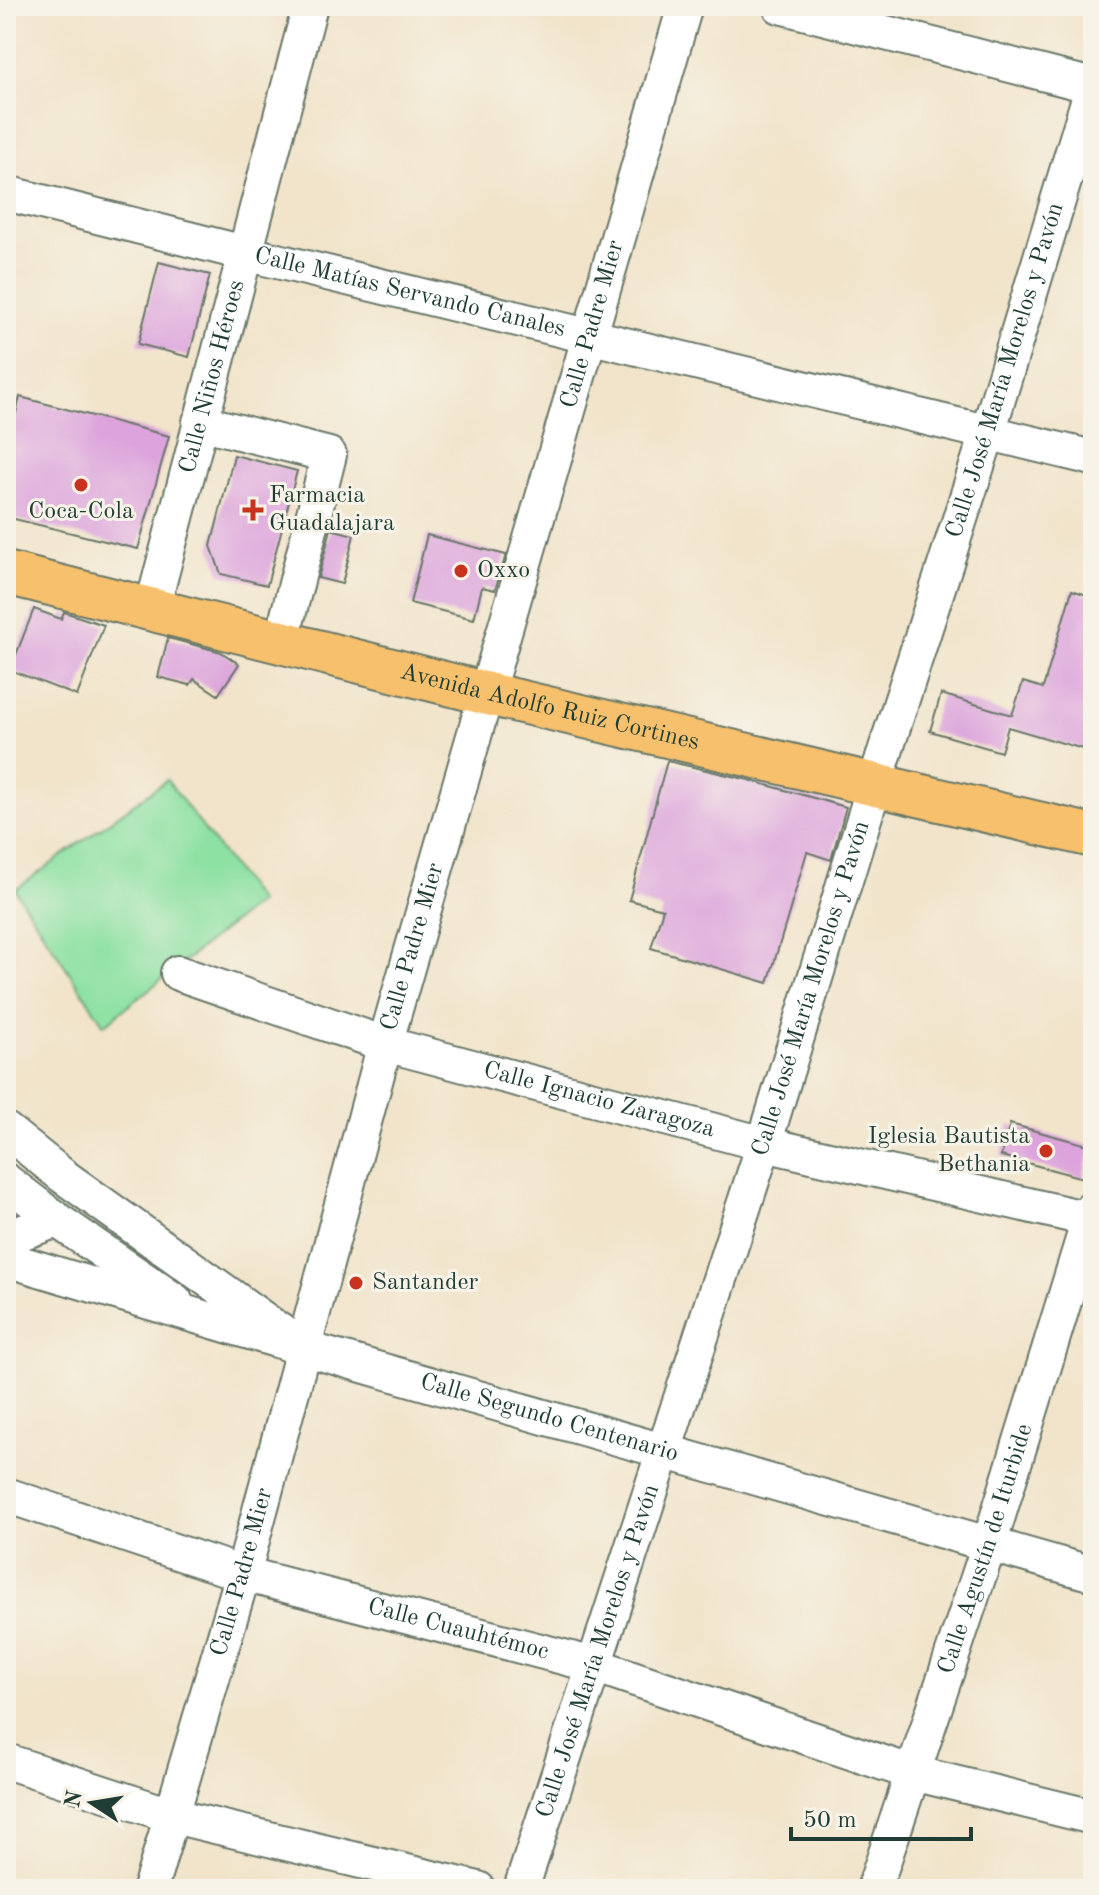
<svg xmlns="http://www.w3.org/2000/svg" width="1099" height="1895" viewBox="0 0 1099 1895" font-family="'Old Standard TT',serif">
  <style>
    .green { fill: #8de1a3; stroke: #568f6c; stroke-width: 2 }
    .building { fill: #dca3dc }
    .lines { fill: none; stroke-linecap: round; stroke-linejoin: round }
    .minor-casing { stroke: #687768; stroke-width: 38 }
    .major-casing { stroke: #687768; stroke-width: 46 }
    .minor { stroke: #fff; stroke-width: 34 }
    .major { stroke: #f7c06c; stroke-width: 42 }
    .poi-dot { fill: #c8321e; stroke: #f7f3e8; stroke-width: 3 }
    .labels { text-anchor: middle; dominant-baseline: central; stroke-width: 6; stroke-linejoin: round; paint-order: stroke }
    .street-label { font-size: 24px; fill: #1f3d34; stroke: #f7f3e8 }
    .poi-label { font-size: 24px; fill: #1f3d34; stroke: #f7f3e8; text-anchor: start }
  </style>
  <rect width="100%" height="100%" fill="#f7f3e8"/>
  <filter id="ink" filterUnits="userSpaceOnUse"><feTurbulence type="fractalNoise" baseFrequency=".0125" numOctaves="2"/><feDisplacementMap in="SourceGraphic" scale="16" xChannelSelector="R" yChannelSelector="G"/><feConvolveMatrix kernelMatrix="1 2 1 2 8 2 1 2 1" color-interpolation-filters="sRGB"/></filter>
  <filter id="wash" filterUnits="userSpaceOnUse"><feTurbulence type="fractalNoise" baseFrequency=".006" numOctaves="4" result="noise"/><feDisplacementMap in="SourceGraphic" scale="32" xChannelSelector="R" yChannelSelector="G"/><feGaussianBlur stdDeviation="1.8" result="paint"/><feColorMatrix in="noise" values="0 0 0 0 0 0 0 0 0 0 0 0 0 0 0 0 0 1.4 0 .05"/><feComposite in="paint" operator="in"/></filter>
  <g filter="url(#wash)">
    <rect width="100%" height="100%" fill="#f1e4ca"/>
    <polygon class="green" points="167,780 259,902 104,1025 15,890"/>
    <g id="blocks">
      <g class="building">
        <polygon points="159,262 210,275 189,357 138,344"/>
        <polygon points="20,397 169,436 138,549 6,517 6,453"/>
        <polygon points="234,455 297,471 267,585 221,574 211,546"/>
        <polygon points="331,529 354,535 342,584 318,578"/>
        <polygon points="427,535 506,555 495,590 482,587 474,619 410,603"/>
        <polygon points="1072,590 1093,597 1093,752 1008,727 1001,752 930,731 941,694 1012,715 1023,682 1043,688"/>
        <polygon points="34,609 61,619 64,612 104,625 77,696 10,670"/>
        <polygon points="168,638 221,652 239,664 218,695 194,679 190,685 158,677"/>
        <polygon points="667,761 749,780 846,807 831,860 807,852 768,983 651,948 663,909 629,900"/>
        <polygon points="1010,1124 1091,1146 1083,1178 1001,1156"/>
      </g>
    </g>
  </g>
  <g filter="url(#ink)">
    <use href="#blocks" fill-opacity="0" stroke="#687768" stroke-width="2"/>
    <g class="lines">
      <defs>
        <g id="minor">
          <polyline points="780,6 1093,86"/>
          <path id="s1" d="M6 193 244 253 1093 458"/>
          <polyline points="200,422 329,455 281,643"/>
          <path id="s2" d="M152 609 310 6"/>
          <path id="s3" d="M178 973 385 1044 764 1144 1093 1220"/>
          <polyline points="6,1130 63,1176 284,1334"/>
          <polyline points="6,1181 57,1220 175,1301"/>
          <polyline points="6,1238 57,1220"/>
          <path id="s4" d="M6 1259 303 1348 1093 1574"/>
          <path id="s5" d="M6 1495 243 1574 594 1665 913 1773 1093 1817"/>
          <polyline points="6,1761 173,1816 478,1889"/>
          <path id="s6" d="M150 1889 243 1574 385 1044 685 6"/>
          <path id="s7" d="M521 1889 764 1144 875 783 988 432 1093 85"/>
          <path id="s8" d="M874 1889 989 1545 1093 1207"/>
        </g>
        <g id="major">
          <path id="s9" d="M6 573 488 694 1093 836"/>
        </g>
      </defs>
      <use href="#minor" class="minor-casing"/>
      <use href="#major" class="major-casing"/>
      <use href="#minor" class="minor"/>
      <use href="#major" class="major"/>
    </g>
  </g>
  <g class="poi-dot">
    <circle cx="81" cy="485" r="8"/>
    <path d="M249 498h8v8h8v8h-8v8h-8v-8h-8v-8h8z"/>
    <circle cx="461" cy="571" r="8"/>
    <circle cx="1046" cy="1151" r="8"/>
    <circle cx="356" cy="1283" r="8"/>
  </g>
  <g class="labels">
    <g class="street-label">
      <text stroke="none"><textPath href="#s1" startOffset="416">Calle Matías Servando Canales</textPath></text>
      <text stroke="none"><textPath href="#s6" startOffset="1626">Calle Padre Mier</textPath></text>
      <text stroke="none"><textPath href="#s7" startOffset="1594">Calle José María Morelos y Pavón</textPath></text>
      <text stroke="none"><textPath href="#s2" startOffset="240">Calle Niños Héroes</textPath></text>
      <text stroke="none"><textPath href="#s9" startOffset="560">Avenida Adolfo Ruiz Cortines</textPath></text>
      <text stroke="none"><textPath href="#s6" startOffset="978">Calle Padre Mier</textPath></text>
      <text stroke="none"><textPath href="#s7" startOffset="946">Calle José María Morelos y Pavón</textPath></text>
      <text stroke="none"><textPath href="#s3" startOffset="440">Calle Ignacio Zaragoza</textPath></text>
      <text stroke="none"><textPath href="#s4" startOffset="566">Calle Segundo Centenario</textPath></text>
      <text stroke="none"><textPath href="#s8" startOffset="358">Calle Agustín de Iturbide</textPath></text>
      <text stroke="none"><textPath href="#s6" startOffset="330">Calle Padre Mier</textPath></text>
      <text stroke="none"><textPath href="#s5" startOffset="472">Calle Cuauhtémoc</textPath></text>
      <text stroke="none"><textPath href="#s7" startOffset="250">Calle José María Morelos y Pavón</textPath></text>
    </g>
    <g class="poi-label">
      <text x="269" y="496">Farmacia<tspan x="269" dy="28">Guadalajara</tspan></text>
      <text x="81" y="512" text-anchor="middle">Coca-Cola</text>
      <text x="477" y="571">Oxxo</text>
      <text x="1030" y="1137" text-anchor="end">Iglesia Bautista<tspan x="1030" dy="28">Bethania</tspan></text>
      <text x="372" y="1283">Santander</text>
    </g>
  </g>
  <rect width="1099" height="1895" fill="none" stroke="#f7f3e8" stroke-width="32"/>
  <g transform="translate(92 1803) rotate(282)" stroke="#f7f3e8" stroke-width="6" paint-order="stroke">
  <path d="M0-6L14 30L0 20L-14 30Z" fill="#1f3d34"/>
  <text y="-12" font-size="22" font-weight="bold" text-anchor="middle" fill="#1f3d34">N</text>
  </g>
  <path d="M791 1827v12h180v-12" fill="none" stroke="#1f3d34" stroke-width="4"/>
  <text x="803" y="1827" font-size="24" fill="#1f3d34" stroke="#f7f3e8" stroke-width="6" paint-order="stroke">50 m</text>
</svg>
